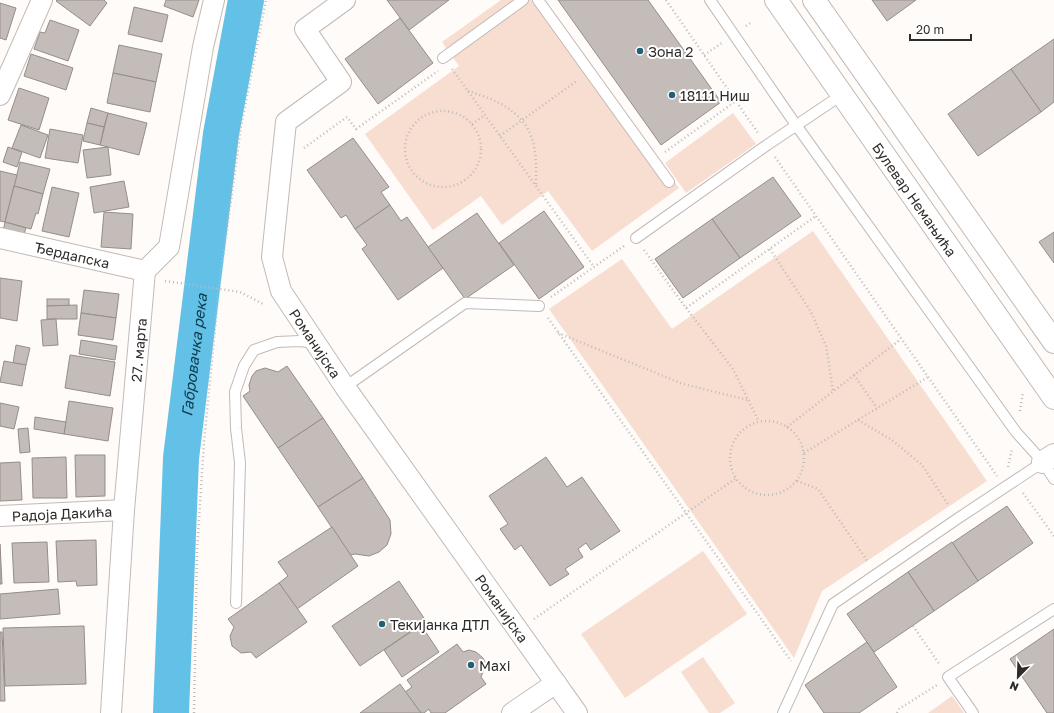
<svg xmlns="http://www.w3.org/2000/svg" width="1054" height="713" viewBox="0 0 1054 713" font-family="'Golos Text',sans-serif">
  <style>
    .green { fill: #f7ded1 }
    .lines { fill: none; stroke-linecap: round; stroke-linejoin: round }
    .river { stroke: #63c1e7; stroke-width: 36 }
    .building { fill: #c4bcb8; stroke: #958d89 }
    .lane-casing { stroke: #c3bab6; stroke-width: 12 }
    .street-casing { stroke: #c3bab6; stroke-width: 22 }
    .secondary-casing { stroke: #c3bab6; stroke-width: 24 }
    .path { stroke: #bebbb9; stroke-width: 2.5; stroke-dasharray: 1 3; stroke-linecap: butt }
    .lane { stroke: #fff; stroke-width: 10 }
    .street { stroke: #fff; stroke-width: 20 }
    .secondary { stroke: #fff; stroke-width: 22 }
    .poi-dot { fill: #236077; stroke: #fff; stroke-width: 1.5 }
    .labels { text-anchor: middle; dominant-baseline: central; stroke-width: 4; stroke-linejoin: round; paint-order: stroke }
    .poi-label { font-size: 14px; fill: #2e2b29; stroke: #fff; text-anchor: start }
    .street-label { font-size: 14px; fill: #2e2b29; stroke: #fff }
    .water-label { font-size: 15px; font-style: italic; fill: #0e3948; stroke: #fff }
  </style>
  <rect width="100%" height="100%" fill="#fefbf9"/>
  <g class="green">
    <polygon points="501,0 543,0 679,188 592,251 548,191 502,225 481,196 433,230 365,134 459,66 442,42"/>
    <polygon points="733,113 756,144 686,193 665,163"/>
    <polygon points="813,231 987,481 822,591 794,658 549,309 622,259 672,329"/>
    <polygon points="703,551 747,614 625,698 581,634"/>
    <polygon points="703,657 735,703 720,713 709,713 681,672"/>
    <polygon points="952,696 964,713 928,713"/>
  </g>
  <g class="lines">
    <path class="river" id="s1" d="M171 713 181 458 221 134 246 0"/>
  </g>
  <g class="building">
    <polygon points="57,0 104,0 107,3 90,26 56,1"/>
    <polygon points="166,0 199,0 193,17 164,6"/>
    <polygon points="387,0 449,0 409,30"/>
    <polygon points="558,0 648,0 721,102 661,145"/>
    <polygon points="872,0 916,0 887,21"/>
    <polygon points="0,3 16,8 6,40 0,38"/>
    <polygon points="134,7 168,15 162,42 128,34"/>
    <polygon points="400,18 433,63 378,104 345,59"/>
    <polygon points="50,20 79,30 68,61 34,49 40,32 45,33"/>
    <polygon points="1054,39 1054,102 1041,112 1011,69"/>
    <polygon points="119,45 162,54 156,82 113,73"/>
    <polygon points="31,54 73,68 66,90 24,76"/>
    <polygon points="1011,69 1041,112 978,156 948,114"/>
    <polygon points="113,73 156,82 150,112 107,103"/>
    <polygon points="19,88 49,98 39,130 8,120"/>
    <polygon points="91,108 108,113 104,127 87,123"/>
    <polygon points="108,113 147,123 139,155 100,145"/>
    <polygon points="87,123 104,127 100,145 83,141"/>
    <polygon points="21,125 48,135 40,158 12,148"/>
    <polygon points="50,129 83,135 78,163 45,158"/>
    <polygon points="353,138 389,187 381,192 390,205 355,229 346,215 341,218 307,170"/>
    <polygon points="8,147 22,152 17,167 3,162"/>
    <polygon points="108,147 111,175 87,178 83,150"/>
    <polygon points="20,162 50,169 43,194 14,186"/>
    <polygon points="0,171 17,175 5,222 0,221"/>
    <polygon points="773,177 801,216 740,258 712,219"/>
    <polygon points="124,181 129,207 94,213 90,187"/>
    <polygon points="14,186 43,194 38,214 36,213 31,229 5,222"/>
    <polygon points="52,187 79,193 69,237 42,231"/>
    <polygon points="390,205 401,221 407,217 443,268 398,300 362,249 367,245 355,229"/>
    <polygon points="544,211 584,267 539,299 499,243"/>
    <polygon points="104,212 133,214 131,249 101,247"/>
    <polygon points="477,213 514,265 465,299 428,247"/>
    <polygon points="712,219 740,258 683,298 655,259"/>
    <polygon points="5,222 26,228 22,241 2,236"/>
    <polygon points="1054,232 1054,263 1039,242"/>
    <polygon points="0,278 22,281 17,321 0,318"/>
    <polygon points="84,290 119,294 116,318 81,313"/>
    <rect x="47" y="299" width="22" height="7"/>
    <polygon points="77,305 77,319 47,319 47,306"/>
    <polygon points="81,313 116,318 113,340 78,335"/>
    <polygon points="56,319 58,345 43,346 41,320"/>
    <polygon points="81,340 117,346 115,360 79,354"/>
    <polygon points="16,345 30,348 26,365 13,363"/>
    <polygon points="70,355 115,362 110,396 65,388"/>
    <polygon points="4,361 26,365 22,386 0,382"/>
    <polygon points="287,366 323,418 278,448 243,396 250,391 249,385 252,376 256,371 265,368 278,372"/>
    <polygon points="69,401 113,408 108,441 64,434"/>
    <polygon points="0,403 19,407 14,429 0,426"/>
    <polygon points="35,417 66,422 64,434 34,429"/>
    <polygon points="323,418 363,478 318,507 278,448"/>
    <polygon points="28,428 30,452 20,453 18,429"/>
    <polygon points="75,455 105,455 105,496 76,497"/>
    <polygon points="66,457 67,498 33,498 32,458"/>
    <polygon points="546,457 567,487 582,477 620,531 591,550 586,543 578,549 583,557 565,569 569,574 550,586 521,545 515,550 500,529 508,524 489,496"/>
    <polygon points="20,462 22,500 0,501 0,463"/>
    <polygon points="363,478 390,520 391,534 387,545 379,552 369,556 355,554 350,555 318,507"/>
    <polygon points="1007,506 1033,543 978,581 952,543"/>
    <polygon points="332,527 358,566 297,609 279,583 288,576 278,562"/>
    <polygon points="96,540 97,585 77,586 76,581 58,582 56,541"/>
    <polygon points="47,542 49,582 14,583 12,543"/>
    <polygon points="952,542 978,581 934,611 908,572"/>
    <polygon points="0,544 2,584 0,584"/>
    <polygon points="908,572 934,611 874,652 847,614"/>
    <polygon points="399,581 426,621 360,666 332,626"/>
    <polygon points="279,583 307,622 256,658 251,652 241,653 232,646 230,636 234,627 228,619"/>
    <polygon points="58,589 60,614 0,619 0,594"/>
    <polygon points="421,625 439,652 402,677 384,650"/>
    <polygon points="84,626 86,684 5,686 3,628"/>
    <polygon points="1054,629 1054,713 1047,713 1010,659"/>
    <polygon points="0,632 2,632 5,701 0,701"/>
    <polygon points="867,642 897,687 859,713 824,713 805,685"/>
    <polygon points="457,644 463,652 469,650 476,652 483,658 486,664 481,677 486,684 445,713 431,713 429,709 424,713 421,713 405,692 412,687 407,680"/>
    <polygon points="400,684 421,713 360,713"/>
  </g>
  <g class="lines">
    <defs>
      <g id="lane">
        <polyline points="538,0 669,182"/>
        <polyline points="710,0 796,125 1016,432 1043,462 1054,479"/>
        <polyline points="443,58 523,0"/>
        <polyline points="636,238 767,145 843,94"/>
        <polyline points="345,387 465,303 539,306"/>
        <polyline points="236,603 240,463 236,428 235,392 244,366 254,350 277,342 300,341 315,343"/>
        <polyline points="783,713 833,604 957,519 1043,462"/>
        <polyline points="973,713 948,677 1054,609"/>
      </g>
      <g id="street">
        <path id="s2" d="M345 0 305 29 341 82 286 122 277 208 272 257 281 291 345 387 577 713"/>
        <polyline points="0,95 42,0"/>
        <path id="s3" d="M0 238 145 271"/>
        <path id="s4" d="M0 516 124 510"/>
        <path id="s5" d="M111 713 124 510 145 271 169 247 203 47 214 0"/>
        <polyline points="512,713 556,683"/>
      </g>
      <g id="secondary">
        <path id="s6" d="M776 0 1054 398"/>
        <polyline points="814,0 1054,342"/>
        <polyline points="1043,462 1054,455"/>
      </g>
    </defs>
    <use href="#lane" class="lane-casing"/>
    <use href="#street" class="street-casing"/>
    <use href="#secondary" class="secondary-casing"/>
    <g class="path">
      <polyline points="666,0 758,133"/>
      <polyline points="746,26 752,22"/>
      <polyline points="704,55 722,43"/>
      <polyline points="452,69 594,267"/>
      <path d="M468 91C494 99 523 110 532 139 537 154 536 170 536 186"/>
      <circle cx="443" cy="149" r="38"/>
      <polyline points="472,124 485,115"/>
      <polyline points="500,136 578,80"/>
      <polyline points="304,148 347,117 356,129 438,71"/>
      <polyline points="665,152 736,101"/>
      <polyline points="775,157 997,476"/>
      <polyline points="770,249 811,312 826,346 833,391"/>
      <polyline points="644,250 686,308 816,216"/>
      <polyline points="165,281 240,292 265,305"/>
      <polyline points="551,297 624,246"/>
      <polyline points="686,308 733,369 759,422"/>
      <polyline points="548,318 791,661"/>
      <polyline points="558,333 683,384 748,400"/>
      <polyline points="854,375 877,408"/>
      <polyline points="1020,411 1023,392"/>
      <polyline points="858,420 892,440 922,465 949,506"/>
      <circle cx="767" cy="458" r="37"/>
      <polyline points="787,427 901,339"/>
      <polyline points="804,453 928,377"/>
      <polyline points="1008,467 1012,449"/>
      <polyline points="797,481 818,489 868,562"/>
      <polyline points="1023,493 1054,536"/>
      <polyline points="534,619 735,479"/>
      <polyline points="913,626 940,665"/>
      <polyline points="194,713 197,551 204,442 219,288 241,127 266,0"/>
      <polyline points="897,713 899,709 937,685"/>
    </g>
    <use href="#lane" class="lane"/>
    <use href="#street" class="street"/>
    <use href="#secondary" class="secondary"/>
  </g>
  <g class="poi-dot">
    <circle cx="640" cy="51" r="4"/>
    <circle cx="672" cy="95" r="4"/>
    <circle cx="382" cy="624" r="4"/>
    <circle cx="471" cy="665" r="4"/>
  </g>
  <g class="labels">
    <g class="poi-label">
      <text x="648" y="51">Зона 2</text>
      <text x="680" y="95">18111 Ниш</text>
      <text x="390" y="624">Текијанка ДТЛ</text>
      <text x="479" y="665">Maxi</text>
    </g>
    <g class="street-label">
      <text stroke="none"><textPath href="#s6" startOffset="243">Булевар Немањића</textPath></text>
      <text stroke="none"><textPath href="#s3" startOffset="74">Ђердапска</textPath></text>
      <text stroke="none"><textPath href="#s2" startOffset="415">Романијска</textPath></text>
      <text stroke="none"><textPath href="#s5" startOffset="364">27. марта</textPath></text>
      <text stroke="none"><textPath href="#s4" startOffset="62">Радоја Дакића</textPath></text>
      <text stroke="none"><textPath href="#s2" startOffset="739">Романијска</textPath></text>
    </g>
    <g class="water-label">
      <text stroke="none"><textPath href="#s1" startOffset="359">Габровачка река</textPath></text>
    </g>
  </g>
  <g transform="translate(1018 677) rotate(203)" stroke="#ffffff" stroke-width="3" paint-order="stroke">
  <path d="M0-3L7 15L0 10L-7 15Z" fill="#2e2b29"/>
  <text y="-6" font-size="11" font-weight="bold" text-anchor="middle" fill="#2e2b29">N</text>
  </g>
  <path d="M910 34v6h61v-6" fill="none" stroke="#2e2b29" stroke-width="2"/>
  <text x="916" y="34" font-size="12" fill="#2e2b29" stroke="#ffffff" stroke-width="3" paint-order="stroke">20 m</text>
</svg>
